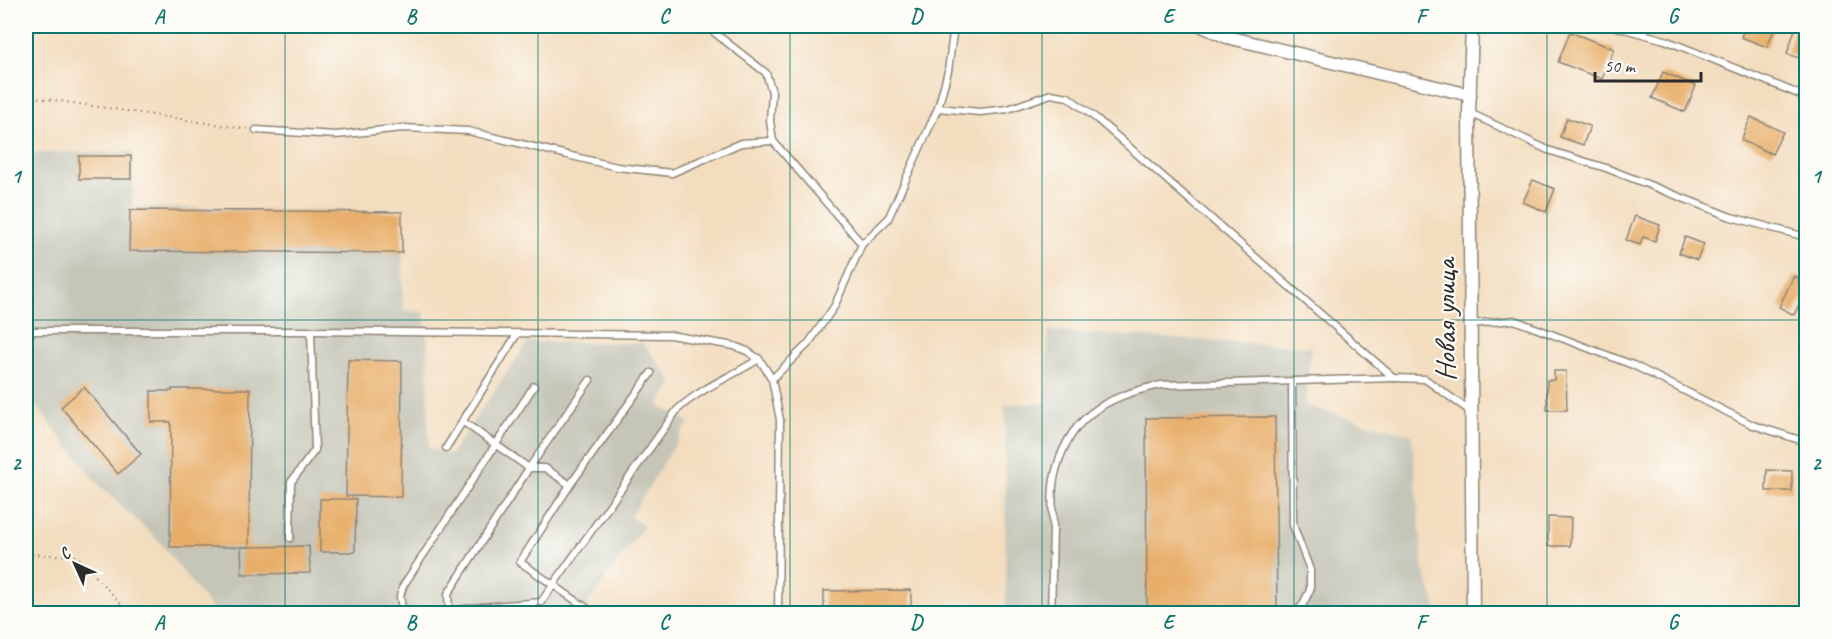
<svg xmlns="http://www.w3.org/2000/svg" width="1832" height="639" viewBox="0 0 1832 639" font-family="Caveat,sans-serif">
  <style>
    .industrial { fill: #c5c5b8 }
    .building { fill: #e8ae69 }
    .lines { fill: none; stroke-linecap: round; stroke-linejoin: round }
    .lane-casing { stroke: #8f8475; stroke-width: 9 }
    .street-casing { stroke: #8f8475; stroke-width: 15 }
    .path { stroke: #8f8475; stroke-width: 2; stroke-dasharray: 1.5 4.5; stroke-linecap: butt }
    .lane { stroke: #fff; stroke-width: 6 }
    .street { stroke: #fff; stroke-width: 12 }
    .grid { fill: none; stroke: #0f766e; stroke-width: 1.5; stroke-opacity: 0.55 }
    .labels { text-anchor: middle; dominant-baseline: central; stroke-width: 4.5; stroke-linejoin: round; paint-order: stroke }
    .street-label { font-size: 30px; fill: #2b2b2b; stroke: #fdfcf7 }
    .neatline { fill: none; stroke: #0f766e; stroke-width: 2 }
    .grid-label { font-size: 20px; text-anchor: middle; font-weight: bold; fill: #0f766e }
  </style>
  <rect width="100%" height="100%" fill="#fdfcf7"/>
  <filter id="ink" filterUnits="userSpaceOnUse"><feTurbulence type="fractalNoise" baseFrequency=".0167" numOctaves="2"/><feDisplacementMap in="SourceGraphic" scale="12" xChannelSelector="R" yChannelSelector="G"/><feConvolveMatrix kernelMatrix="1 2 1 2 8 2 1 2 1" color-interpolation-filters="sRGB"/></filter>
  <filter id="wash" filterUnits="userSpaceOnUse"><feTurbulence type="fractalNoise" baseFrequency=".008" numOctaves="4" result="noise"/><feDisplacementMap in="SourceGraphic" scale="24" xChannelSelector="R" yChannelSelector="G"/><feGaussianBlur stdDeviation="1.35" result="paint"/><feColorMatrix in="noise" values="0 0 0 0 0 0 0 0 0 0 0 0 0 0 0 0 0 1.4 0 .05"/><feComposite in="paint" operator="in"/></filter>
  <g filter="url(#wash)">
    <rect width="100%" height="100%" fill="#f3ddbf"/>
    <g class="industrial">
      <polygon points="133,152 132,207 402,212 403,311 424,312 427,333 429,448 450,455 528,342 643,343 673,382 658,405 689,422 630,517 644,526 581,613 215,613 158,540 99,485 26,393 26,153"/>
      <polygon points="1048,331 1311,347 1306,406 1412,435 1423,567 1438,613 1006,613 1005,404 1046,403"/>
    </g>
    <g id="blocks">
      <g class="building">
        <polygon points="1745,26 1776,26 1767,47 1741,37"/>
        <polygon points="1796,26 1806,26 1806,60 1787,54"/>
        <polygon points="1570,32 1614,49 1602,79 1558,62"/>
        <polygon points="1663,72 1696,86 1685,112 1652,98"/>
        <polygon points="1751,117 1783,132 1772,154 1741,140"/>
        <polygon points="1567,118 1590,126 1583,145 1560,137"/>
        <rect x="79" y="156" width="52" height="23"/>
        <polygon points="1533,180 1555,189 1546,212 1523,202"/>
        <polygon points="130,210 402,212 402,253 129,251"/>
        <polygon points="1635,216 1660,225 1655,241 1643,237 1640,245 1626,240"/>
        <polygon points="1685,237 1704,244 1697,260 1679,253"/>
        <polygon points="1794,276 1806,281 1806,290 1794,315 1779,307"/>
        <polygon points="348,360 402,361 401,497 346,496"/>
        <polygon points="1554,371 1566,371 1567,410 1547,410 1547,380 1554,380"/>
        <polygon points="84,387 141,454 118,474 61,407"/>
        <polygon points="172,389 250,389 249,547 170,547 171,422 151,422 151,391 172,391"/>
        <polygon points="1275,417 1277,611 1147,614 1146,418"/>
        <polygon points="1767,470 1792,471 1792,491 1766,491"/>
        <polygon points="320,499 356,499 355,552 320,552"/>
        <polygon points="1548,517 1571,518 1570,546 1548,546"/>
        <polygon points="309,546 310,573 242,574 241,547"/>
        <polygon points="911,590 911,614 824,614 824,591"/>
      </g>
    </g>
  </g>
  <g filter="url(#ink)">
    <use href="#blocks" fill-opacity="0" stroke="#8f8475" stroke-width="1.5"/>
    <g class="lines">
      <defs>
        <g id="lane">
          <polyline points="706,26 766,73 772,92 770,121 773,141 862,244"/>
          <polyline points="1613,26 1665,40 1806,97"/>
          <polyline points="938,108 980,112 1008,109 1051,94 1068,97 1097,119 1394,378 1425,379 1470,411"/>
          <polyline points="1470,113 1548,150 1606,168 1731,217 1806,237"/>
          <polyline points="256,130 336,135 403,128 468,131 617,167 672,173 741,143 773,141"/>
          <polyline points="1471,324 1514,320 1633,365 1753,425 1806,442"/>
          <polyline points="26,331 311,331 670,335 734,346 747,351 759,359 765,368 772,379 780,420 778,614"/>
          <polyline points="772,379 808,344 834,307 862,244 888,219 938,108 948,71 954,26"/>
          <polyline points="1292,382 1293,525 1310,570 1310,590 1302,606 1294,614"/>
          <polyline points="462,421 529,468 545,468 570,485 520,562 591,611"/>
          <polyline points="446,448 517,334"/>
          <polyline points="570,485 651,373"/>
          <polyline points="290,538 291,482 315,450 311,331"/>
          <polyline points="449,611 448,594 529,468 590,380"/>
          <polyline points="403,614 400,597 403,586 534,386"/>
          <path d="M440 614 471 608 541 602 677 410C702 387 731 377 759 359"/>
          <path d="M1051 614C1052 586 1052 558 1053 530 1053 514 1051 495 1054 479 1066 419 1104 396 1161 385L1394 378"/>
        </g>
        <g id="street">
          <polyline points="1202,26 1227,37 1470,95"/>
          <polyline points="1472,26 1469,113 1473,614"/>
        </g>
      </defs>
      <use href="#lane" class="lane-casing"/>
      <use href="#street" class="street-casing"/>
      <g class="path">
        <polyline points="26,96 247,129"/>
        <polyline points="26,554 77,556 122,605 133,614"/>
      </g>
      <use href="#lane" class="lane"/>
      <use href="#street" class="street"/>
    </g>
  </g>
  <path class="grid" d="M285 26V614M538 26V614M790 26V614M1042 26V614M1294 26V614M1547 26V614M26 320H1806"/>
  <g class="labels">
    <g class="street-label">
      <text transform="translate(1445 320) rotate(-90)">Новая улица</text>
    </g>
  </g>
  <rect width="1832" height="639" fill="none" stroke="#fdfcf7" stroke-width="66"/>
  <g transform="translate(75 564) rotate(315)" stroke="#fdfcf7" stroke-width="4.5" paint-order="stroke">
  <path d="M0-4.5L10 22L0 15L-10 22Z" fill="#2b2b2b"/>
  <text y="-9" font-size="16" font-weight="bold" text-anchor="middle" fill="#2b2b2b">С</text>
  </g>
  <path d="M1595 72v9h106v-9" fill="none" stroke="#2b2b2b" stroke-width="3"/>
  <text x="1604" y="72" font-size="18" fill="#2b2b2b" stroke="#fdfcf7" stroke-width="4.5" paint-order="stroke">50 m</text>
  <rect x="33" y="33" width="1766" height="573" class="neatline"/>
  <g class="grid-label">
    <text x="159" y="23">A</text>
    <text x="411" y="23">B</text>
    <text x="664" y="23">C</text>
    <text x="916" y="23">D</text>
    <text x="1168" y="23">E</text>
    <text x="1421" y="23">F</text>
    <text x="1673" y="23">G</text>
    <text x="16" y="183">1</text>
    <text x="1816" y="183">1</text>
    <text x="16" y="470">2</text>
    <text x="1816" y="470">2</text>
    <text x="159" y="629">A</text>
    <text x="411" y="629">B</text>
    <text x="664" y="629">C</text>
    <text x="916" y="629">D</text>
    <text x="1168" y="629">E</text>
    <text x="1421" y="629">F</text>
    <text x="1673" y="629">G</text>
  </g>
</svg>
